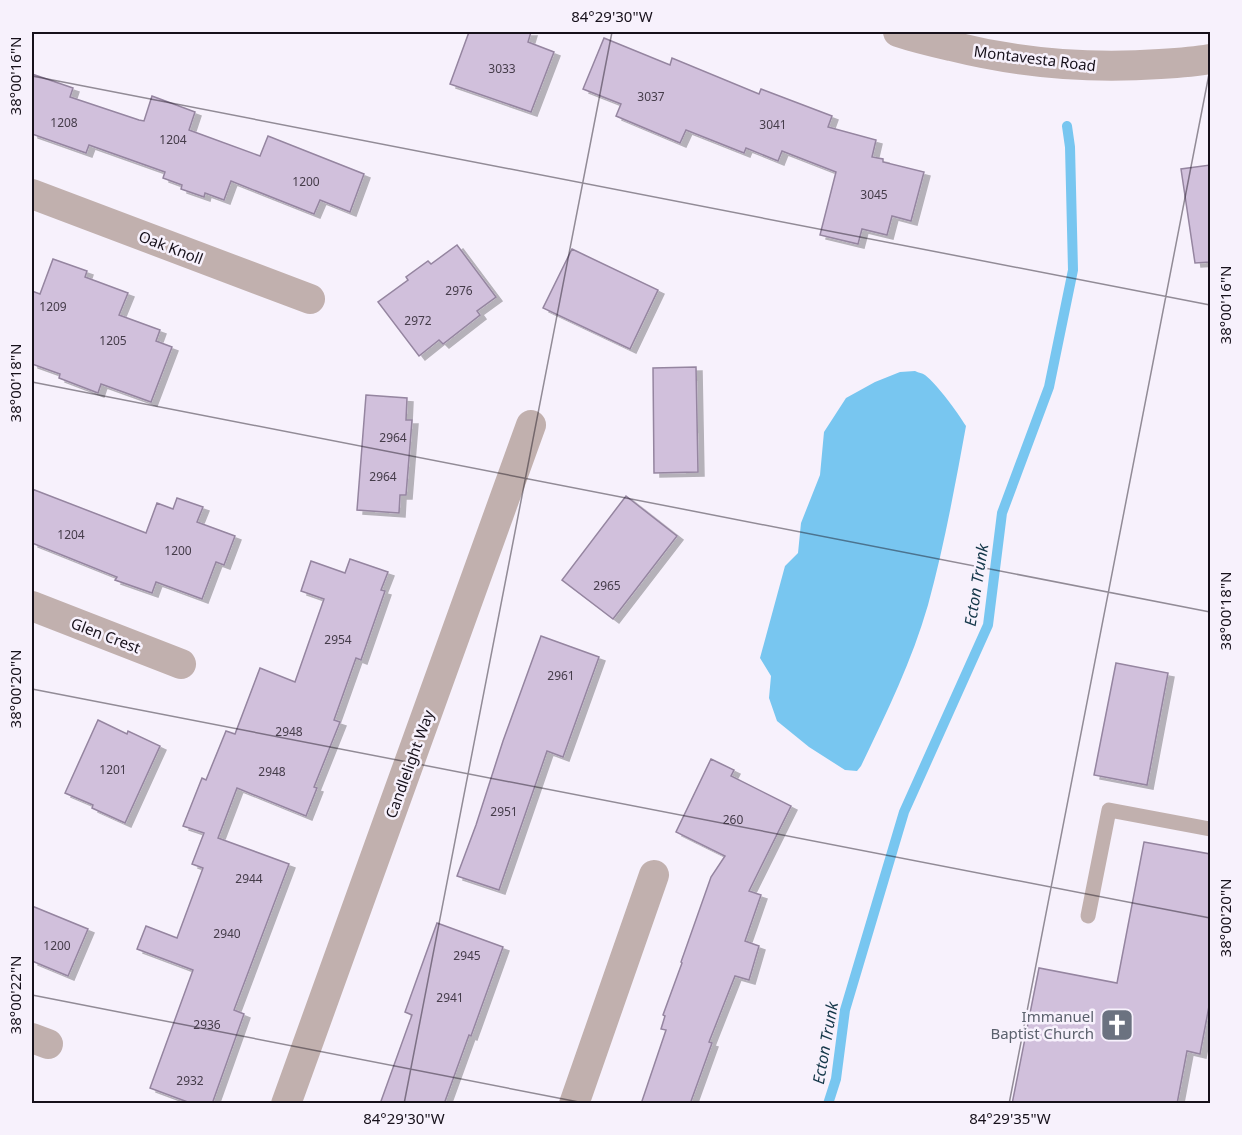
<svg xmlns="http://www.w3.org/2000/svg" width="1242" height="1135" viewBox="0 0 1242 1135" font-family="'Noto Sans',sans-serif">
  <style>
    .water { fill: #78c6f0 }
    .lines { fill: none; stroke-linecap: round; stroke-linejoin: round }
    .stream { stroke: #78c6f0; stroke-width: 10 }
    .building { fill: #d1c0dc; stroke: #9585a0; stroke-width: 1.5; filter: url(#shadow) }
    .service { stroke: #c1b0ae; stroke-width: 15 }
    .minor { stroke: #c1b0ae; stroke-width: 30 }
    .ticks { fill: none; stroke: #16101a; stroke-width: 1.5; stroke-opacity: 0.45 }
    .labels { text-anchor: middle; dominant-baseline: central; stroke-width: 5; stroke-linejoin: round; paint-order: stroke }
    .number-label { font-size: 12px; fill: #453c4a }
    .street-label { font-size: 15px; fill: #16101a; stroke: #f7f1fc }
    .worship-label { font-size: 15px; fill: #5b616d; stroke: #f7f1fc; text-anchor: end }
    .water-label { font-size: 16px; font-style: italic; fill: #133648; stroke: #f7f1fc }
    .neatline { fill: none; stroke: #16101a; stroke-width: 2 }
    .ticks-label { font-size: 15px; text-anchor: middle; fill: #16101a }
  </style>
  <defs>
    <filter id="shadow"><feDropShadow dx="6" dy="4" stdDeviation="0" flood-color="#0004"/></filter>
  </defs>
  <rect width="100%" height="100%" fill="#f7f1fc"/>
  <path class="water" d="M915 371C919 373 922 373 925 375 937 384 958 413 966 426 955 486 944 547 928 605 912 661 886 714 861 766L857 771 845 770 809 747 777 721 769 698 771 676 760 658 785 566 798 553 801 523 820 475 824 432 846 398 875 382 900 372Z"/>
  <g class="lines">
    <polyline class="stream" points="828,1104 836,1079 845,1010 904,812 988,625 1002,513 1049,387 1073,270 1070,147 1067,126"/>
  </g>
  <g class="building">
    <polygon points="469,32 531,32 528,42 554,52 531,112 450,84"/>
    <polygon points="604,38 670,65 672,58 759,94 761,89 832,116 828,127 876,140 872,157 883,159 883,162 924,172 911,221 892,216 887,235 862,229 858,244 820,235 836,172 782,151 778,161 746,148 744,153 686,130 680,143 616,116 621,104 583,89"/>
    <polygon points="32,74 73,88 70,97 139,120 144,121 152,96 195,112 189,130 260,156 268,136 364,174 350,212 320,200 314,214 231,181 224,200 205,193 204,197 181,189 182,185 163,178 165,172 89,145 86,153 32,134"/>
    <polygon points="1210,165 1210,262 1195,263 1181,169"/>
    <polygon points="457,245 496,297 477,311 480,315 443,344 439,340 419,356 378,302 408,280 406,277 428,261 431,264"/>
    <polygon points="572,249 658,290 630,349 543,308"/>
    <polygon points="53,259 87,271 85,277 128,293 119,315 160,330 156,341 172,347 151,402 101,384 98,393 59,378 60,374 32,364 32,291 40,294"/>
    <polygon points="696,367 698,472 654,473 653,368"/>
    <polygon points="366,395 407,398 406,420 412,420 406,495 400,495 399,513 357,510"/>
    <polygon points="32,489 146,533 157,503 173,509 177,498 203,507 197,522 235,536 224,565 216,562 202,599 156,582 152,593 115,580 117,577 32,543"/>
    <polygon points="626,496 677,536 613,619 562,580"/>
    <polygon points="350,559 388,572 381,590 385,591 361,660 356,658 334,720 340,722 314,787 317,788 306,816 237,788 218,838 289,864 234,1010 244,1014 212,1104 193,1104 150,1088 193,970 137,949 146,926 177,938 203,868 192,864 204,833 183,826 202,778 206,780 226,731 235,734 260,668 295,682 324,599 301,591 311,561 345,573"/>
    <polygon points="541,636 599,657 563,757 547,751 499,890 457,876 476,825 503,741"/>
    <polygon points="1116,663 1168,673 1147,785 1094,775"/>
    <polygon points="98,720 127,734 128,731 160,746 125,823 92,808 93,805 65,793"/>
    <polygon points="711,759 734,770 731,776 791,806 749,891 761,895 745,941 759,946 749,980 735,976 709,1042 712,1043 690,1104 641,1104 666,1030 661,1029 665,1016 663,1015 682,963 681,962 711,877 725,856 676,832"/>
    <polygon points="1144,842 1210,854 1210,1001 1200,1054 1187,1051 1177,1104 1012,1104 1039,968 1117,983"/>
    <polygon points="32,906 88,929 68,976 32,961"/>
    <polygon points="437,923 503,947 471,1036 469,1035 444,1104 380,1104 412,1015 405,1012"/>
  </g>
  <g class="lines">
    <polyline class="service" points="1088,916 1109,810 1210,829"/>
    <g class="minor">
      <path d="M898 32C916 38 933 42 951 46 1019 63 1090 69 1160 64 1177 63 1194 62 1210 59"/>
      <polyline points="32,194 310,299"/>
      <polyline points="32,606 181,664"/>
      <polyline points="32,1038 48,1044"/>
      <polyline points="286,1104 531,425"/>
      <polyline points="574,1104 654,875"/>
    </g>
  </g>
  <path class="ticks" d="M32 76 1210 305M32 382 1210 612M32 689 1210 918M32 995 589 1104M404 1104 612 32M1009 1104 1210 69"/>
  <defs>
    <symbol id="church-square" viewBox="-11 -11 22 22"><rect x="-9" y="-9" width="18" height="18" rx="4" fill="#6b7280" stroke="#f7f1fc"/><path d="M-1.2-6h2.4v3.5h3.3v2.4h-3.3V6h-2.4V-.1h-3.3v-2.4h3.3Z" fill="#fff"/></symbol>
  </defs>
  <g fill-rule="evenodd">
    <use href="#church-square" x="1098" y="1006" width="38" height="38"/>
  </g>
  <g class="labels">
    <g class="number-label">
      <text x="502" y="68">3033</text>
      <text x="651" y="96">3037</text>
      <text x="64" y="122">1208</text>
      <text x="773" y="124">3041</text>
      <text x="173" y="139">1204</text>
      <text x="306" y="181">1200</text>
      <text x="874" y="194">3045</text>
      <text x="459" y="290">2976</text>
      <text x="53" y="306">1209</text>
      <text x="418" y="320">2972</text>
      <text x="113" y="340">1205</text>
      <text x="393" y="437">2964</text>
      <text x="383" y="476">2964</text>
      <text x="71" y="534">1204</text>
      <text x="178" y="550">1200</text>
      <text x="607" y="585">2965</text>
      <text x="338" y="639">2954</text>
      <text x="561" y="675">2961</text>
      <text x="289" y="731">2948</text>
      <text x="113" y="769">1201</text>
      <text x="272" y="771">2948</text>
      <text x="504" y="811">2951</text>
      <text x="733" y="819">260</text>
      <text x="249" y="878">2944</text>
      <text x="227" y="933">2940</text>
      <text x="57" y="945">1200</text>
      <text x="467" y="955">2945</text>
      <text x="450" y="997">2941</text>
      <text x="207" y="1024">2936</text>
      <text x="190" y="1080">2932</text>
    </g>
    <g class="street-label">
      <text transform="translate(1035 58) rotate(7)">Montavesta Road</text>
      <text transform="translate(171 247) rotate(21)">Oak Knoll</text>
      <text transform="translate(106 635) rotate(21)">Glen Crest</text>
      <text transform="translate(409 764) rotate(-70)">Candlelight Way</text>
    </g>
    <g class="worship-label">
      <text x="1094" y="1016">Immanuel<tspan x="1094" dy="17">Baptist Church</tspan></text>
    </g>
    <g class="water-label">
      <text transform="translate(976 585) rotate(-81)">Ecton Trunk</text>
      <text transform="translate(825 1043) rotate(-80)">Ecton Trunk</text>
    </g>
  </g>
  <rect width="1242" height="1135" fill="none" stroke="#f7f1fc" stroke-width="66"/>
  <rect x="33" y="33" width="1176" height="1069" class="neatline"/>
  <g class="ticks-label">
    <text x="612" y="22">84°29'30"W</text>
    <text transform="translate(16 76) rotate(-90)" y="5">38°00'16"N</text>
    <text transform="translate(1226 305) rotate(-90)" y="5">38°00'16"N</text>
    <text transform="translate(16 383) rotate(-90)" y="5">38°00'18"N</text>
    <text transform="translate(1226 611) rotate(-90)" y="5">38°00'18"N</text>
    <text transform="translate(16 689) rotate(-90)" y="5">38°00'20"N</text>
    <text transform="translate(1226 918) rotate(-90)" y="5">38°00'20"N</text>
    <text transform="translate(16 995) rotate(-90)" y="5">38°00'22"N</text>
    <text x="404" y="1124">84°29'30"W</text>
    <text x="1010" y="1124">84°29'35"W</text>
  </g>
</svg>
